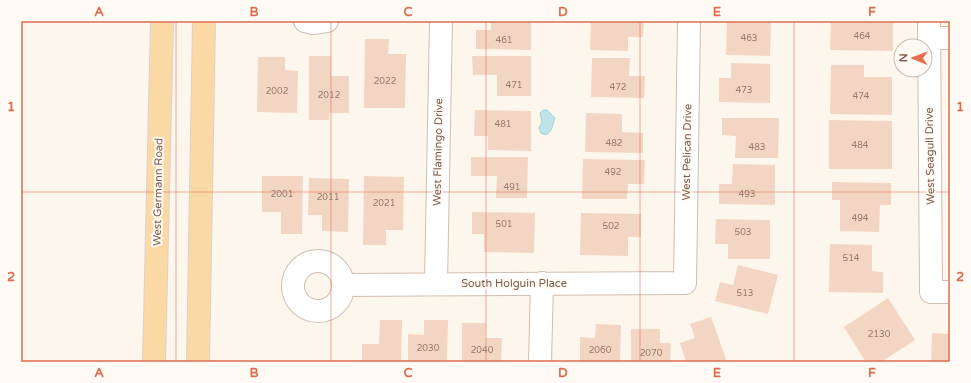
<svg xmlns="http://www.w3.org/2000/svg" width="971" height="383" viewBox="0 0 971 383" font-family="'Varela Round',sans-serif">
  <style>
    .water { fill: #bfe3e8; stroke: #a5d3da }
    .building { fill: #f3d5c3 }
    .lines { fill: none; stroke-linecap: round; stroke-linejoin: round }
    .minor-casing { stroke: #d1beb0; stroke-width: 24 }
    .major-casing { stroke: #dad1cd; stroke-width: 24 }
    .minor { stroke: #fff; stroke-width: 22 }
    .major { stroke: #fbd9a5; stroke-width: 22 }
    .grid { fill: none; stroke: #dc6d51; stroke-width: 1; stroke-opacity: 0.55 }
    .labels { text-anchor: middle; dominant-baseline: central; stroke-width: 4; stroke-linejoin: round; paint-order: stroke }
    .number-label { font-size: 9px; fill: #987a6a }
    .street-label { font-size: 11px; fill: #7a5c4d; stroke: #fffaf3 }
    .neatline { fill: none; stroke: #dc6d51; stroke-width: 1.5 }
    .grid-label { font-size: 13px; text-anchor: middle; font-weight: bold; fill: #dc6d51 }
  </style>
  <rect width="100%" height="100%" fill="#fdf6ec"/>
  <path class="water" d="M543 110H547L555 118C552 125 553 132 545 135L541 133 539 128 542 122 540 113Z"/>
  <g class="building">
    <polygon points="491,21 531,21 531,50 476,49 476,30 491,30"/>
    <polygon points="591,21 644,21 643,37 628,37 628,51 590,50"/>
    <polygon points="727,21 771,21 770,56 726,55"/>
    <polygon points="831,21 893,21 893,51 830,50"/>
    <polygon points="365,39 389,39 388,54 406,54 405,108 364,108"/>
    <polygon points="309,56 331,56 331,76 349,76 349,113 329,113 329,120 309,120"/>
    <polygon points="472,56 531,56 531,96 497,96 497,75 473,75"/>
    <polygon points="258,57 285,57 285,70 298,71 297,113 257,112"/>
    <polygon points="592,58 630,58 629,76 645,76 644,98 591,97"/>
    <polygon points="731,63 770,64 770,103 719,102 719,78 731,78"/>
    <polygon points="831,65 864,65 864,77 892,77 892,115 830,114"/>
    <polygon points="475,110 531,111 531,151 488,150 488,136 474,136"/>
    <polygon points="586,113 622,114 622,132 643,133 643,153 585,152"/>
    <polygon points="722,118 779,118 778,158 735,158 736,136 722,135"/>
    <polygon points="829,120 892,121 892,169 829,169"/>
    <polygon points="471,157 528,157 527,198 496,198 497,176 471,176"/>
    <polygon points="583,159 645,160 644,184 628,184 627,199 582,199"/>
    <polygon points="733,164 775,165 775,205 719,204 719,184 732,184"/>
    <polygon points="262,176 303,176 302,234 281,234 281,212 262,212"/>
    <polygon points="364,176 404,177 403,230 386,230 386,245 363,245"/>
    <polygon points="309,178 349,179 348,232 322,231 322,215 308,215"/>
    <polygon points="832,182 891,183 891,205 880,205 879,232 840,231 840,200 832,200"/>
    <polygon points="472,212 535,213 534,253 484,252 484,234 472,234"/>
    <polygon points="581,213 641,214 641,237 628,237 628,256 580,255"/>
    <polygon points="716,219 770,220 770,259 728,259 728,244 715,244"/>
    <polygon points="830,244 872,245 872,271 883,272 883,293 829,292"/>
    <polygon points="738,265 778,275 768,314 715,301 720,282 733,285"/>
    <polygon points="888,298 915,340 881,362 866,362 844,327"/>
    <polygon points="711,317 727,362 686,362 680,343 695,338 690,324"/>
    <polygon points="380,320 402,320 401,362 362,362 362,344 379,344"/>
    <polygon points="424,320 448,320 447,362 408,362 408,334 424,335"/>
    <polygon points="462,323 486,323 485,338 502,338 501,362 462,362"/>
    <polygon points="596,324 621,325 620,362 580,362 580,337 595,338"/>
    <polygon points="631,329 660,329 660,343 671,343 670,362 631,362"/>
    <polygon points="932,333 950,334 950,362 931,362"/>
  </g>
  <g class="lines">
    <defs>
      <g id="minor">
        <polyline points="305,21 313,23 327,21"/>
        <polyline points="929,21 931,292 950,292"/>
        <polyline points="929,38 950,38"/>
        <circle cx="318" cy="286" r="25"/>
        <polyline points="436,283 441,21"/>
        <polyline points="343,285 685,283 689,21"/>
        <polyline points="540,362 542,283"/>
      </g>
      <g id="major">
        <polyline points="154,362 162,21"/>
        <polyline points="198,362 204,21"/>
      </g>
    </defs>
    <use href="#minor" class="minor-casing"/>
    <use href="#major" class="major-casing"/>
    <use href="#minor" class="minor"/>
    <use href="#major" class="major"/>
  </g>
  <path class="grid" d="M176 21V362M331 21V362M486 21V362M640 21V362M794 21V362M21 192H950"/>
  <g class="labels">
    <g class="number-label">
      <text x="862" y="36">464</text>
      <text x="749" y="38">463</text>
      <text x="504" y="40">461</text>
      <text x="385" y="81">2022</text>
      <text x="514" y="85">471</text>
      <text x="618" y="87">472</text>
      <text x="744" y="90">473</text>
      <text x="277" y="91">2002</text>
      <text x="329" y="95">2012</text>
      <text x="861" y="96">474</text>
      <text x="503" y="124">481</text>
      <text x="614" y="143">482</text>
      <text x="860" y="145">484</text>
      <text x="757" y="147">483</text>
      <text x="613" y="172">492</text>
      <text x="512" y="187">491</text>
      <text x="282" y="194">2001</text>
      <text x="747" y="194">493</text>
      <text x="328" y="197">2011</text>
      <text x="384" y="203">2021</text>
      <text x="860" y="218">494</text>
      <text x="504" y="224">501</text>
      <text x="611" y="226">502</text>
      <text x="743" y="232">503</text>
      <text x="851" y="258">514</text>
      <text x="745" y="293">513</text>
      <text x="879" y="334">2130</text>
      <text x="428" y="348">2030</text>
      <text x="482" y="350">2040</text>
      <text x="600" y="350">2060</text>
      <text x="651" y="353">2070</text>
    </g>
    <g class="street-label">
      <text transform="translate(438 152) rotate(-89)">West Flamingo Drive</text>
      <text transform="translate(687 152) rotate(-89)">West Pelican Drive</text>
      <text transform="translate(930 156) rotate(-91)">West Seagull Drive</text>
      <text transform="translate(158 192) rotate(-89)">West Germann Road</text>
      <text x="514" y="283">South Holguin Place</text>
    </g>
  </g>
  <rect width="971" height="383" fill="none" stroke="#fffaf3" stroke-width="44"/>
  <g transform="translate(913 58) rotate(271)"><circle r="19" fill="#fffaf3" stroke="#cabbb1"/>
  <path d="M0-3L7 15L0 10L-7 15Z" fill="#e76f51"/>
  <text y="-6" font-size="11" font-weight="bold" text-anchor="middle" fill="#7a5c4d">N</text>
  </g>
  <rect x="22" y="22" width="927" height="339" class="neatline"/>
  <g class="grid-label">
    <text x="99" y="16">A</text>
    <text x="254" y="16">B</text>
    <text x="408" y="16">C</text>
    <text x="563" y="16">D</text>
    <text x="717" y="16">E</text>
    <text x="872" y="16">F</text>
    <text x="11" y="111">1</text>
    <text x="960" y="111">1</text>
    <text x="11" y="281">2</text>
    <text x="960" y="281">2</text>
    <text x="99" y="377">A</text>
    <text x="254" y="377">B</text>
    <text x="408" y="377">C</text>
    <text x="563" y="377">D</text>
    <text x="717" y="377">E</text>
    <text x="872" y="377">F</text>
  </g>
</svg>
